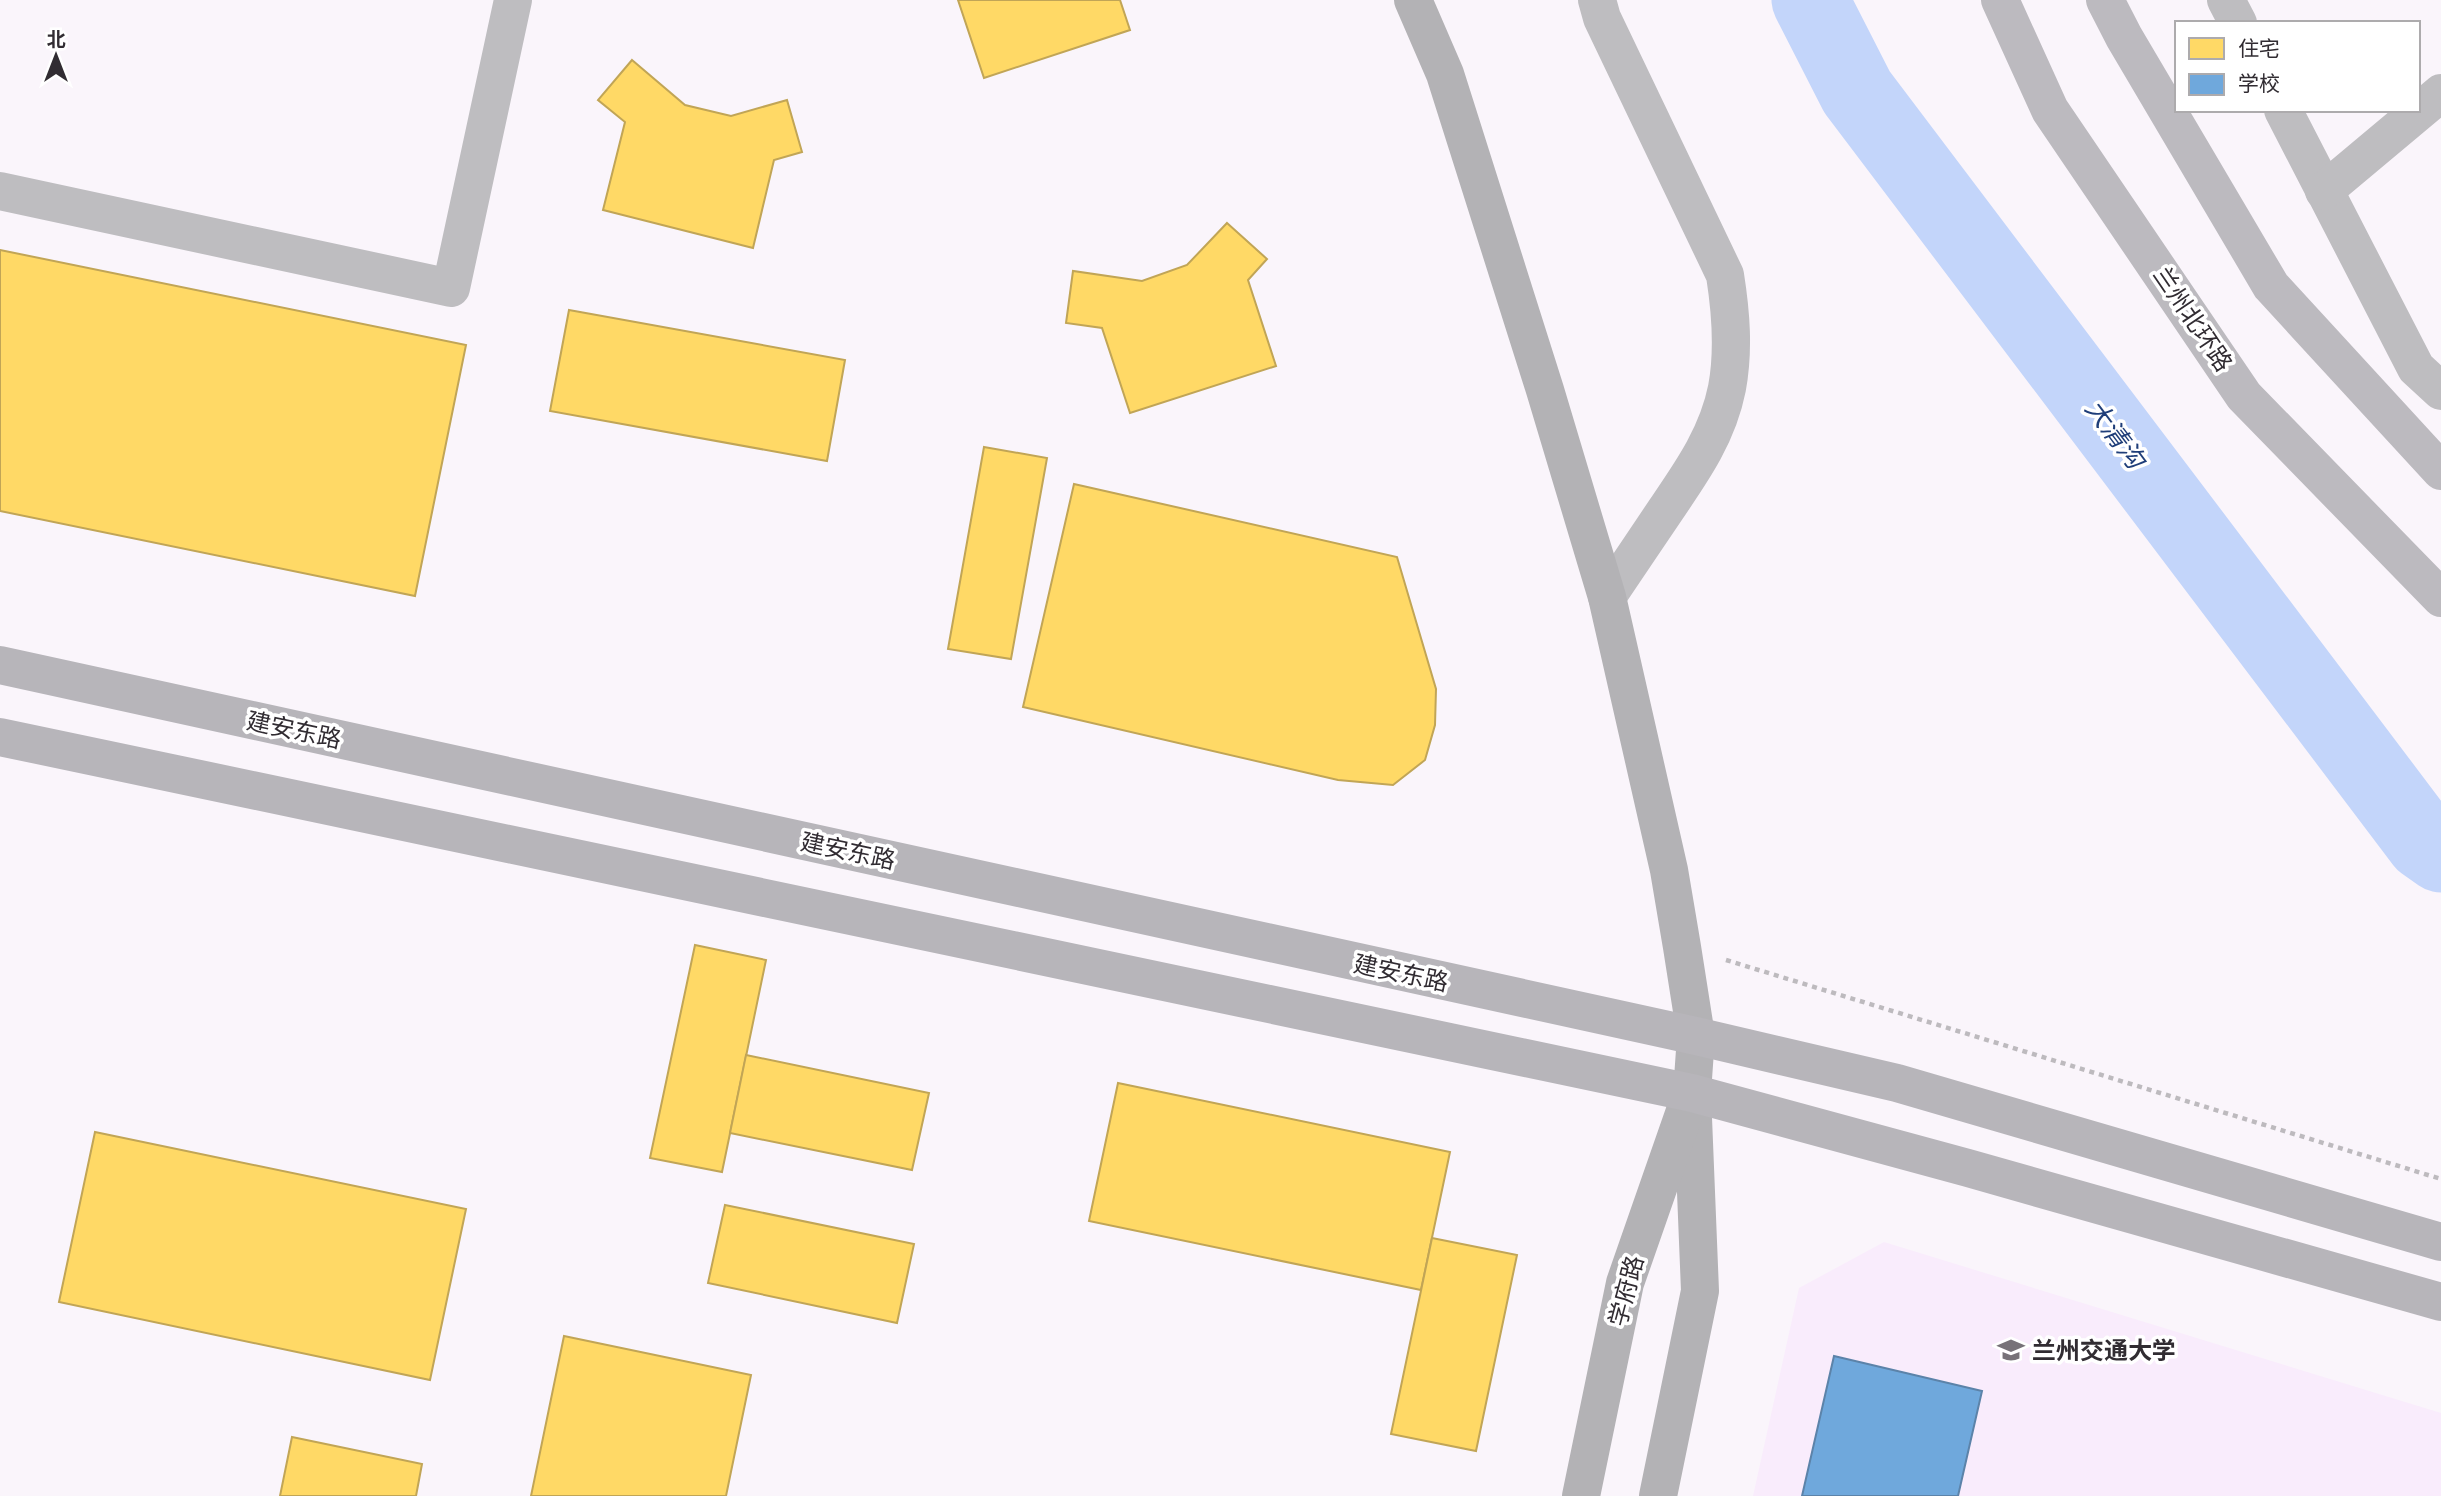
<svg xmlns="http://www.w3.org/2000/svg" width="2441" height="1496" viewBox="0 0 2441 1496" font-family="Montserrat,'Noto Sans SC',sans-serif">
  <style>
    .built { fill: #f9ecfc }
    .homes { fill: #ffd966; stroke: #c1a556; stroke-width: 2 }
    .schools { fill: #6fa8dc; stroke: #5c83a9; stroke-width: 2 }
    .lines { fill: none; stroke-linecap: round; stroke-linejoin: round }
    .river { stroke: #c3d5fa; stroke-width: 77 }
    .path { stroke: #bdbabe; stroke-width: 4.5; stroke-dasharray: 5 5; stroke-linecap: butt }
    .street { stroke: #bebdc0; stroke-width: 38 }
    .secondary { stroke: #b3b2b5; stroke-width: 38 }
    .primary { stroke: #b7b5ba; stroke-width: 38 }
    .highway { stroke: #bcbabf; stroke-width: 38 }
    .labels { text-anchor: middle; dominant-baseline: central; stroke-width: 7; stroke-linejoin: round; paint-order: stroke }
    .street-label { font-size: 24px; fill: #312c32; stroke: #fff }
    .poi-label { font-size: 24px; font-weight: bold; fill: #312c32; stroke: #fff; text-anchor: start }
    .water-label { font-size: 26px; font-style: italic; fill: #1f3e79; stroke: #fff }
  </style>
  <rect width="100%" height="100%" fill="#faf5fb"/>
  <polygon class="built" points="1884,1242 2441,1413 2441,1496 1753,1496 1799,1288"/>
  <g class="homes">
    <polygon points="958,0 1120,0 1130,30 984,78"/>
    <polygon points="632,60 685,105 731,116 787,100 802,152 774,160 753,248 603,210 625,122 598,100"/>
    <polygon points="1227,223 1267,259 1248,280 1276,366 1130,413 1102,328 1066,323 1073,271 1142,281 1187,265"/>
    <polygon points="0,250 466,345 415,596 0,511"/>
    <polygon points="569,310 845,360 827,461 550,411"/>
    <polygon points="984,447 1047,458 1011,659 948,649"/>
    <polygon points="1074,484 1397,557 1436,689 1435,725 1425,760 1393,785 1338,780 1023,707"/>
    <polygon points="695,945 766,960 722,1172 650,1158"/>
    <polygon points="746,1055 929,1093 912,1170 730,1133"/>
    <polygon points="1118,1083 1450,1152 1421,1290 1089,1221"/>
    <polygon points="95,1132 466,1209 430,1380 59,1302"/>
    <polygon points="725,1205 914,1244 897,1323 708,1283"/>
    <polygon points="1432,1238 1517,1255 1476,1451 1391,1434"/>
    <polygon points="564,1336 751,1375 726,1496 531,1496"/>
    <polygon points="292,1437 422,1464 416,1496 280,1496"/>
  </g>
  <polygon class="schools" points="1834,1356 1982,1391 1958,1496 1802,1496"/>
  <g class="lines">
    <polyline class="river" points="1810,0 1857,92 2424,842 2441,854"/>
    <polyline class="path" points="1726,960 2441,1179"/>
    <g class="street">
      <path d="M1597 0 1602 18 1725 275C1731 313 1734 350 1727 388 1718 434 1693 470 1667 508 1647 538 1627 567 1607 597"/>
      <polyline points="2226,0 2238,23"/>
      <polyline points="2283,110 2416,368 2441,391"/>
      <polyline points="0,191 451,288 513,0"/>
      <polyline points="2324,191 2441,93"/>
    </g>
    <g class="secondary">
      <polyline points="1413,0 1445,74 1545,390 1607,597 1669,870 1682,947 1696,1036 1692,1093 1700,1291 1658,1496"/>
      <polyline points="1581,1496 1625,1283 1685,1111"/>
    </g>
    <g class="primary">
      <polyline points="0,665 1696,1036 1897,1083 2441,1242"/>
      <polyline points="0,737 1692,1093 1968,1168 2441,1302"/>
    </g>
    <g class="highway">
      <polyline points="2000,0 2050,110 2244,396 2441,598"/>
      <polyline points="2105,0 2124,37 2271,286 2441,471"/>
    </g>
  </g>
  <defs>
    <symbol id="university-bare" viewBox="-9 -9 18 18"><path d="M0-5L7-2L0 1L-7-2ZM-4 1L0 2.5L4 1V4Q0 6-4 4Z" fill="#777278" stroke="#fff" stroke-width="2.5" paint-order="stroke"/></symbol>
  </defs>
  <g fill-rule="evenodd">
    <use href="#university-bare" x="1992" y="1331" width="38" height="38"/>
  </g>
  <g class="labels">
    <g class="street-label">
      <text transform="translate(2193 319) rotate(56)">兰州北环路</text>
      <text transform="translate(294 730) rotate(12)">建安东路</text>
      <text transform="translate(848 851) rotate(12)">建安东路</text>
      <text transform="translate(1401 973) rotate(12)">建安东路</text>
      <text transform="translate(1626 1291) rotate(-75)">学府路</text>
    </g>
    <g class="poi-label">
      <text x="2032" y="1350">兰州交通大学</text>
    </g>
    <g class="water-label">
      <text transform="translate(2115 434) rotate(53)">大清沟</text>
    </g>
  </g>
  <rect x="2175" y="21" width="245" height="91" fill="#ffffff" stroke="#adabad" stroke-width="2"/>
  <rect x="2189" y="38" width="35" height="21" fill="#ffd966" stroke="#adabad" stroke-width="2"/>
  <text x="2238" y="56" font-size="21" fill="#312c32">住宅</text>
  <rect x="2189" y="74" width="35" height="21" fill="#6fa8dc" stroke="#adabad" stroke-width="2"/>
  <text x="2238" y="91" font-size="21" fill="#312c32">学校</text>
  <g transform="translate(56 56)" stroke="#ffffff" stroke-width="5" paint-order="stroke">
  <path d="M0-5L12 26L0 18L-12 26Z" fill="#312c32"/>
  <text y="-10" font-size="19" font-weight="bold" text-anchor="middle" fill="#312c32">北</text>
  </g>
</svg>
